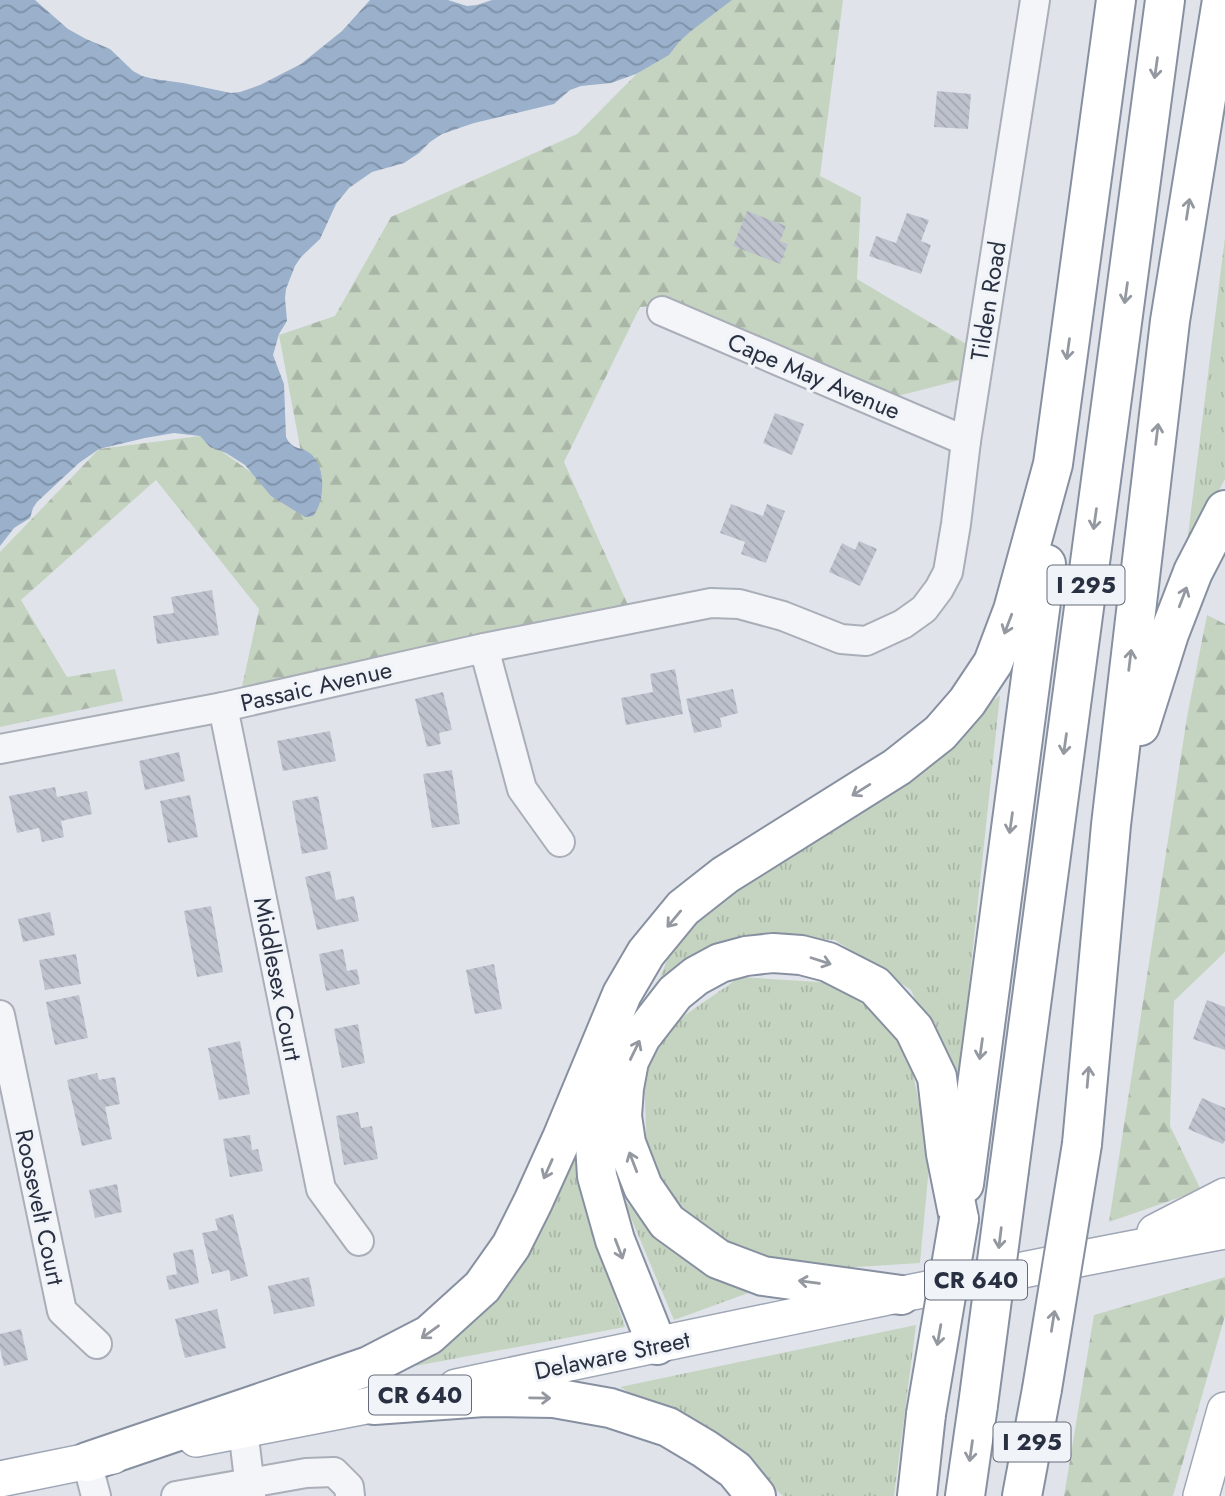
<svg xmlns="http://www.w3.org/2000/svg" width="1225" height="1496" viewBox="0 0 1225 1496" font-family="Jost,sans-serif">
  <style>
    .grass { fill: url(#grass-tufts) }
    .forest { fill: url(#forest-firs) }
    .water { fill: url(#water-waves) }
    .building { fill: url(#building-back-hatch) }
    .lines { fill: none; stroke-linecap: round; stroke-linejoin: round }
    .minor-casing { stroke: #a9aeb8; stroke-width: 32 }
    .major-casing { stroke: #9fa7b6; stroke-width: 38 }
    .highway-casing { stroke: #8790a1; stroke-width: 42 }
    .minor { stroke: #f3f5f8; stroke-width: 28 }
    .major { stroke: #fff; stroke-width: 35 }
    .highway { stroke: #fff; stroke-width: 38 }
    .highway-bridge-casing { stroke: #8790a1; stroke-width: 42; stroke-linecap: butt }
    .highway-bridge { stroke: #fff; stroke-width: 38 }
    .oneway { stroke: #9498a0 }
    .labels { text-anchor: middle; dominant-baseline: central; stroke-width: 6; stroke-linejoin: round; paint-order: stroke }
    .shield { fill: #f0f3f7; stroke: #646a78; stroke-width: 2 }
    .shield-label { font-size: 23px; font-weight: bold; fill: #283042 }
    .street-label { font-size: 24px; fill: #283042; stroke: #f0f3f7 }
  </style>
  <defs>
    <pattern id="grass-tufts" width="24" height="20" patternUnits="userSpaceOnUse" patternTransform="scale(1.75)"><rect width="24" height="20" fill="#c5d4c1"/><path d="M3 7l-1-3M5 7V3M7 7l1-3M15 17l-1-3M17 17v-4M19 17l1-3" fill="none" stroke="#a9b6a7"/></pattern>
    <pattern id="forest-firs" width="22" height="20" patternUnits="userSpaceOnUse" patternTransform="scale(1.75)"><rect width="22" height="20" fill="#c5d4c1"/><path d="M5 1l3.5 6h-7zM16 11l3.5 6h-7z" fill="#a9b6a7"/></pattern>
    <pattern id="water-waves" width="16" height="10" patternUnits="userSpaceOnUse" patternTransform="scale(1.75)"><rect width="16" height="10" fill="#9ab0cb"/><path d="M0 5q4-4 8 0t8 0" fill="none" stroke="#7e90a6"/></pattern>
    <pattern id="building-back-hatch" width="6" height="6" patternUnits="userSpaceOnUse" patternTransform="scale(1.75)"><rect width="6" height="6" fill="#bdc2cd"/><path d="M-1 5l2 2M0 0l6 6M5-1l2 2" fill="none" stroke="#a2a7b1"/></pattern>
  </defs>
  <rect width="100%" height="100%" fill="#e0e4ea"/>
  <g class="grass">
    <polygon points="1225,237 1225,479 1186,551"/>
    <polygon points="1000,695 957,1097 911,990 835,940 746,935 654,993 675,940 767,862 913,771"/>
    <polygon points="740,977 834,983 905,1035 930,1156 920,1263 809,1270 716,1242 648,1183 644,1077 672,1024"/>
    <polygon points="578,1151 604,1263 625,1327 415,1366 502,1293"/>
    <polygon points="623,1199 659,1235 751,1292 674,1320"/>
    <polygon points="916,1325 894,1496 783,1496 745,1462 620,1387"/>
  </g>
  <g class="forest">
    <polygon points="710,0 843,0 820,176 861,197 857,279 968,345 964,379 886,399 676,304 640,307 564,462 632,614 241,691 259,609 156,480 21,600 67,677 115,669 123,701 0,727 0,552 99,449 200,436 313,516 279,335 335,316 391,217 577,134"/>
    <polygon points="1207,615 1225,624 1225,952 1174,1001 1170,1126 1201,1190 1109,1222 1187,717"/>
    <polygon points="1225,1277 1225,1316 1173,1496 1064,1496 1094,1315"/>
  </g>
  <path class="water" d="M0 0H35L68 29 86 39 110 49 133 71 142 76 154 79 183 83 231 93 240 92 260 85 301 64 342 31 370 0H448L467 6 477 5 492 0H732L691 31 679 42 669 55 636 74 611 83 581 86 570 90 554 104 474 123 442 134 430 142 419 153 404 163 372 172 349 188 336 204 320 239 301 257 295 266 286 289 285 298 287 321 279 334 273 355 284 384 286 437C293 452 302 445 312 455 326 468 325 502 313 516L305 517 271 496 245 465 226 453 210 447 200 436 174 433 145 438 99 449 79 463 37 502 33 508 30 518 14 528 0 546Z"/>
  <g class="building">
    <polygon points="937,91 971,94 968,129 934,127"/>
    <polygon points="747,211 786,226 780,241 788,244 780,264 733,246"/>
    <polygon points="907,213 929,220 921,241 931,245 921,274 869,256 876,236 896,243"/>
    <polygon points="775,413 804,424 792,455 763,443"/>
    <polygon points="731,504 763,516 767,504 785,511 766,563 741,554 745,542 720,533"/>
    <polygon points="859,541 877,549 860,586 829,572 842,543 855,550"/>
    <polygon points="212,590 219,635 157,644 153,616 174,613 171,597"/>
    <polygon points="675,669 683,714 626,725 621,698 653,692 650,674"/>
    <polygon points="733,689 738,713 720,718 722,727 694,733 686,699"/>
    <polygon points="443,692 452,730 439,733 441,744 427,747 415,699"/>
    <polygon points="330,731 336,761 283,771 277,741"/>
    <polygon points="179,752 185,781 145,790 139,761"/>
    <polygon points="452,770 460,824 432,828 423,774"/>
    <polygon points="55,787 57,797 87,791 92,814 61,821 64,837 42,842 39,828 17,833 9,796"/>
    <polygon points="190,795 198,837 168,843 160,801"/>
    <polygon points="318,796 328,849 302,854 292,801"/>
    <polygon points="330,871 336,900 354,896 359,921 317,930 305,877"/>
    <polygon points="211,906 223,972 197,977 184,911"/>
    <polygon points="50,912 55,935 23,942 18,919"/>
    <polygon points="343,949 347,971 357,969 360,984 326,991 319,954"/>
    <polygon points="76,954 81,984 45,990 39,960"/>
    <polygon points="494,964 502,1009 475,1014 466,970"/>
    <polygon points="79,995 88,1038 55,1045 46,1002"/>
    <polygon points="1207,1000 1225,1007 1225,1050 1193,1039"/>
    <polygon points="358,1024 365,1063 342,1068 334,1029"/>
    <polygon points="240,1041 250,1094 219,1100 208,1048"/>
    <polygon points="97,1073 99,1080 115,1077 120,1104 105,1107 112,1139 82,1146 67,1080"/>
    <polygon points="1202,1098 1225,1108 1225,1140 1223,1144 1188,1129"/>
    <polygon points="358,1112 361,1128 372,1126 378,1159 344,1165 336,1116"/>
    <polygon points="250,1135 252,1150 258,1149 263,1171 230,1177 223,1139"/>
    <polygon points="117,1184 122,1212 95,1218 89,1190"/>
    <polygon points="233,1214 248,1276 231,1281 229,1270 212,1274 202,1233 218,1230 215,1219"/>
    <polygon points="193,1249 199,1283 169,1290 166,1276 177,1274 173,1253"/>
    <polygon points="309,1277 315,1306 274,1314 268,1286"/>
    <polygon points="217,1309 226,1348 185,1358 175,1319"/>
    <polygon points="21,1329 28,1360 4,1366 0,1348 0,1334"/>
  </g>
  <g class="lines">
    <defs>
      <g id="minor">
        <polyline points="662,311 966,441"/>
        <polyline points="484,648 522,789 560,842"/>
        <polyline points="223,707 321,1189 359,1241"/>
        <polyline points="0,749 223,707 484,648 711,603 739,604 783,616 841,639 866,641 903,624 924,609 939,589 948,572 956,524 966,441 1035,0"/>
        <polyline points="0,1015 62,1311 97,1344"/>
        <polyline points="243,1429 251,1496"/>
        <polyline points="87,1462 96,1496"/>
        <polyline points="176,1496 306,1473 334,1472 349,1487 350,1496"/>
      </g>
      <g id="major">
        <polyline points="1155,1232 1225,1196"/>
        <path d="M456 1387C712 1333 968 1279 1225 1231"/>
        <polyline points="196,1439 402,1399"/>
        <polyline points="0,1479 113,1456"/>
        <polyline points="1201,1496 1225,1410"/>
      </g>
      <g id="highway">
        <polyline points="1140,726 1169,634 1193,572 1225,510"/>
        <polyline points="594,1078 593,1112 597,1176 615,1240 657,1345"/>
        <polyline points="1082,1144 1111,825 1170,321 1222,0"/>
        <polyline points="1009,1170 1165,0"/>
        <polyline points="964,1184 1046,564"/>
        <polyline points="901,1295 763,1276 718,1259 667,1222 643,1187 626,1143 622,1116 624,1088 629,1061 641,1037 675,993 696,976 720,963 746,956 773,953 801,955 828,962 875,986 914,1029 937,1077 946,1154 959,1219"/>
        <polyline points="374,1405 484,1397 554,1398 610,1408 668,1427 705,1449 735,1470 756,1496"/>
        <polyline points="87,1462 369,1366 429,1335 482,1287 511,1246 533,1202 562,1138 622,994 646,953 683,908 725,875 897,767 940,733 967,702 993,663 1013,610 1053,464 1116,0"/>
        <polyline points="917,1496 926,1414"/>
        <polyline points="965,1496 978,1405"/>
        <polyline points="1022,1496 1042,1389"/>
      </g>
    </defs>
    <use href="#minor" class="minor-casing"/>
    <use href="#major" class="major-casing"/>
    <use href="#highway" class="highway-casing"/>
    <use href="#minor" class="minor"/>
    <use href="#major" class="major"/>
    <use href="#highway" class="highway"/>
    <defs>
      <g id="highway-bridge">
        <polyline points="1042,1389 1082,1144"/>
        <polyline points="978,1405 1009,1170"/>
        <polyline points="926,1414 959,1219"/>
      </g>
    </defs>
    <use href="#highway-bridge" class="highway-bridge-casing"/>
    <use href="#highway-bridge" class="highway-bridge"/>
  </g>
  <defs><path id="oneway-shaft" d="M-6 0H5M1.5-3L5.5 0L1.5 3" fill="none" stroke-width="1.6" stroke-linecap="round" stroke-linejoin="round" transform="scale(1.75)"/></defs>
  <g class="oneway">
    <use href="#oneway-shaft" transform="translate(1156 68) rotate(98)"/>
    <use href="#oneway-shaft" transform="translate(1188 209) rotate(-81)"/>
    <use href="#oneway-shaft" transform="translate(1126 293) rotate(98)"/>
    <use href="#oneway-shaft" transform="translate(1068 349) rotate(98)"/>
    <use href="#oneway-shaft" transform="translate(1157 434) rotate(-83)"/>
    <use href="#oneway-shaft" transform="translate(1095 519) rotate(98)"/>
    <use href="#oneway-shaft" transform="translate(1183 597) rotate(-69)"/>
    <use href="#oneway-shaft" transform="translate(1008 624) rotate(111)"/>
    <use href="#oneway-shaft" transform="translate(1130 660) rotate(-83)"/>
    <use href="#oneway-shaft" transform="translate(1065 744) rotate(98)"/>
    <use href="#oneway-shaft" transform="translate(861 790) rotate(148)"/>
    <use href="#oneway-shaft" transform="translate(1011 823) rotate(98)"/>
    <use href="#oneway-shaft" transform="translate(674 919) rotate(130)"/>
    <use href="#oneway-shaft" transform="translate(821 961) rotate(18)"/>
    <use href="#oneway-shaft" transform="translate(981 1049) rotate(98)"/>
    <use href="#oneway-shaft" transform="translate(635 1050) rotate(-64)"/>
    <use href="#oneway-shaft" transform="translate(1088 1077) rotate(-85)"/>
    <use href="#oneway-shaft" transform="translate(633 1162) rotate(-111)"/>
    <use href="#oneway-shaft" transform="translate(548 1169) rotate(114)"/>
    <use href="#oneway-shaft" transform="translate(1000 1238) rotate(97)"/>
    <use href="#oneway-shaft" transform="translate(619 1249) rotate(69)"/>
    <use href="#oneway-shaft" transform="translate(809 1282) rotate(-172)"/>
    <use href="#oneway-shaft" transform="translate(1053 1321) rotate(-81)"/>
    <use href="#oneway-shaft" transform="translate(430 1332) rotate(144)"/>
    <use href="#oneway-shaft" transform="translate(939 1335) rotate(100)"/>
    <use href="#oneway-shaft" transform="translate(540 1398) rotate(1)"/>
    <use href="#oneway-shaft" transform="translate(971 1451) rotate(98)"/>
  </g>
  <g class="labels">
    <g class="shield">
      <rect x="1047.5" y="565.5" width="77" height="39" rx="5"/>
      <rect x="925" y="1260.5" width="102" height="39" rx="5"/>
      <rect x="369" y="1375.5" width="102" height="39" rx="5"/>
      <rect x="993.5" y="1422.5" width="77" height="39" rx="5"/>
    </g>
    <g class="shield-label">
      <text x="1086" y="585">I 295</text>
      <text x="976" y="1280">CR 640</text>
      <text x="420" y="1395">CR 640</text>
      <text x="1032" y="1442">I 295</text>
    </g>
    <g class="street-label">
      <text transform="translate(988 301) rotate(-81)">Tilden Road</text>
      <text transform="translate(814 376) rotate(23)">Cape May Avenue</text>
      <text transform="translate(316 686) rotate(-13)">Passaic Avenue</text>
      <text transform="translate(278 979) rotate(79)">Middlesex Court</text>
      <text transform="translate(40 1207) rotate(78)">Roosevelt Court</text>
      <text transform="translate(612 1355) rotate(-12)">Delaware Street</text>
    </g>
  </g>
</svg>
